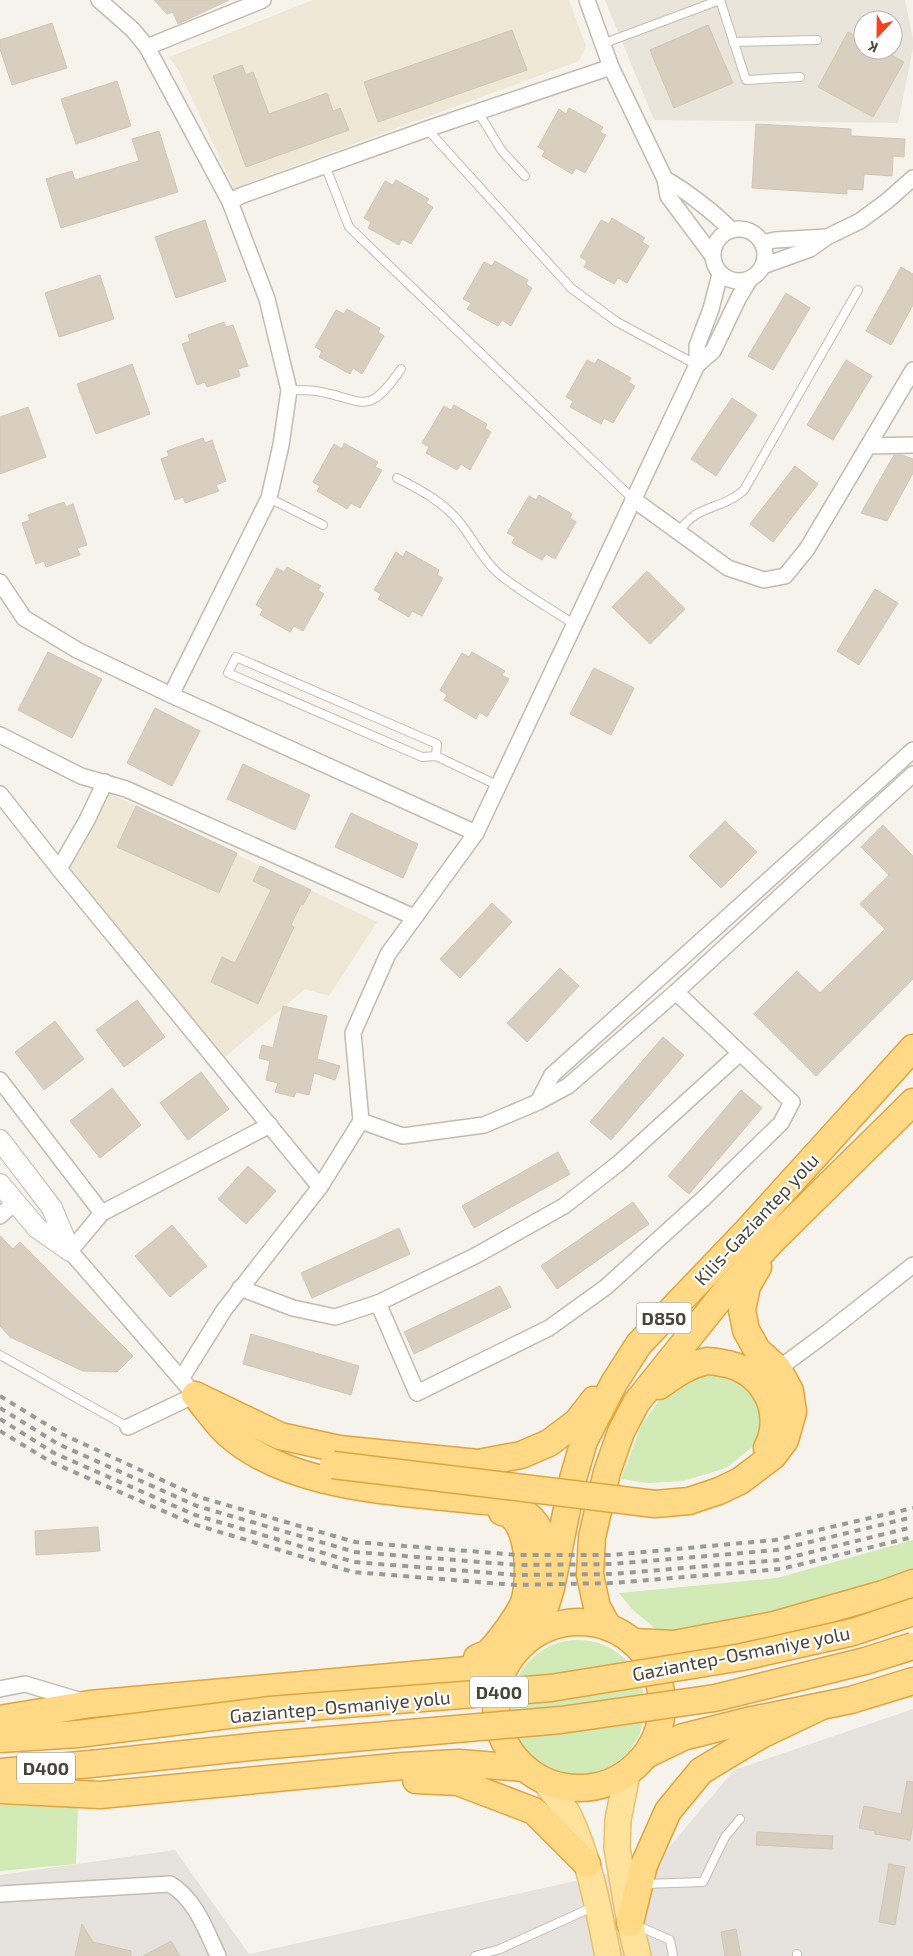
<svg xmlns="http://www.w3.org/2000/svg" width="913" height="1956" viewBox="0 0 913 1956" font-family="'Exo 2',sans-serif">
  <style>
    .residential { fill: #eae5da; fill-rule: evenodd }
    .industrial { fill: #e6e2dd }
    .education { fill: #efe8d6 }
    .green { fill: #d2eab5 }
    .building { fill: #d8cfc1; stroke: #d3c7b4 }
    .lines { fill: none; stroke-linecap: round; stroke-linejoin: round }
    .service-casing { stroke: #c2bbae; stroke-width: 10 }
    .minor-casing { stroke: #c2bbae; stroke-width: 18 }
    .tertiary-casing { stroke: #c2bbae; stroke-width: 22 }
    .primary-casing { stroke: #e6c16a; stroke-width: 28 }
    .trunk-casing { stroke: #e0a43c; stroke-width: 29 }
    .service { stroke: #fff; stroke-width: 8 }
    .minor { stroke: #fff; stroke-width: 15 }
    .tertiary { stroke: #fff; stroke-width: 20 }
    .primary { stroke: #ffe39c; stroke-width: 25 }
    .trunk { stroke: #ffd985; stroke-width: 26 }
    .rail { stroke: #9a9a9a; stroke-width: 4; stroke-dasharray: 6 6; stroke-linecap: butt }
    .trunk-bridge-casing { stroke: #e0a43c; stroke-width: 29; stroke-linecap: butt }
    .trunk-bridge { stroke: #ffd985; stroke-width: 26 }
    .labels { text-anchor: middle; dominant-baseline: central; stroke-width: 4.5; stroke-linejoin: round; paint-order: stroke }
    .shield { fill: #fff; stroke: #817c74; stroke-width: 1 }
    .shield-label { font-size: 18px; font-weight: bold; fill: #4b4439 }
    .street-label { font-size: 19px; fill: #4b4439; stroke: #fff }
  </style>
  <rect width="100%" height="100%" fill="#f6f3ec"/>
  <path class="residential" d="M605 0H905L913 39V48L898 123 654 120ZM863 20H893V50H863Z"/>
  <polygon class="industrial" points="913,1709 913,1956 0,1956 0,1875 175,1850 249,1954 656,1863 734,1770"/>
  <g class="education">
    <polygon points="313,0 569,0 586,46 579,61 234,188 179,71 169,57"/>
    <polygon points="107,792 377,922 329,996 305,989 224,1058 65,874"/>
  </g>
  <g class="green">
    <polygon points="704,1368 733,1373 755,1394 762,1417 756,1444 726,1468 683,1481 648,1483 621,1479 641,1426 671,1384"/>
    <polygon points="913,1540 913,1569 872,1583 774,1613 701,1628 658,1631 632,1609 619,1593 777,1578"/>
    <circle cx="578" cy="1707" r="67"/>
    <polygon points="0,1805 78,1807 76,1864 0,1871"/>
  </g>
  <g class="building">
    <polygon points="154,0 229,0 178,24 173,12 167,14"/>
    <polygon points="52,23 67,68 12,85 0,49 0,40"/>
    <polygon points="708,25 733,83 674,108 650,50"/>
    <polygon points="512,30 527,70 378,122 364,82"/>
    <polygon points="848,32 863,40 863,50 882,50 904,62 873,117 818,87"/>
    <polygon points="242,65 246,75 253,72 269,114 327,93 333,111 340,108 349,130 246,167 213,76"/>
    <polygon points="117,81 131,126 76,144 61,99"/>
    <polygon points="569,108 603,127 600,132 606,135 585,173 576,168 572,174 542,156 545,151 538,147 559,109 566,114"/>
    <polygon points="756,124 851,129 851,136 905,139 904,157 893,156 892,176 864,174 863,190 847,189 847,194 752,188"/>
    <polygon points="159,131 178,192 61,228 46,179 72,171 75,180 139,161 132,139"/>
    <polygon points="396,180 429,199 426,203 433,207 411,244 402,239 399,245 368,228 371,222 364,218 385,181 393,185"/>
    <polygon points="612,218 645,238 642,242 649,246 627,283 618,278 614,284 584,267 587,261 580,257 601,220 609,224"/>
    <polygon points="205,220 226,281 176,298 155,237"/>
    <polygon points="495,261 528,280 526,284 532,288 511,326 502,320 498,326 467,309 471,303 463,299 484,262 492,266"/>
    <polygon points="901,267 913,274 913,305 891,345 866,331"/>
    <polygon points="100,275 114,319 59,337 45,293"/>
    <polygon points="786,293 810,308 773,370 748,356"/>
    <polygon points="347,309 380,328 378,332 384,336 362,374 353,368 350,374 319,357 322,351 315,347 336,310 344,314"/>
    <polygon points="224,322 226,327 233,325 248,366 238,369 240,376 207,387 205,382 197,385 182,344 190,341 188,335"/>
    <polygon points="598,359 631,378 628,382 635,386 613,423 604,418 601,424 570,407 573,401 566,397 587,360 595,364"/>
    <polygon points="846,360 872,376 833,440 807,425"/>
    <polygon points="132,364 150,414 96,434 77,384"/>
    <polygon points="732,398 757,415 716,476 691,459"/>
    <polygon points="454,405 487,424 485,428 491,432 470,470 461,464 457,470 426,453 429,447 422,443 444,406 451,410"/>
    <polygon points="28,407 46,457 0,474 0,417"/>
    <polygon points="203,438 205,443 212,440 226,481 216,485 219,491 185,503 183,497 175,500 161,459 169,456 167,451"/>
    <polygon points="344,443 378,462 375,467 382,470 360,508 351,503 347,509 317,491 320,486 313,482 334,444 342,449"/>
    <polygon points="894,455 902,455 913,459 913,473 887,521 861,513"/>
    <polygon points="795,466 818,484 773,542 750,524"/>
    <polygon points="539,495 572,514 570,518 576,522 555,559 546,554 542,560 512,543 515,537 507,533 529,496 536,500"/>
    <polygon points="64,502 66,507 73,504 87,545 77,548 80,555 46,567 44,561 36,564 22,523 30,520 28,515"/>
    <polygon points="406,551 439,570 437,575 443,578 422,616 412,611 409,617 378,599 381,594 374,590 396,552 403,557"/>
    <polygon points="287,567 321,586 318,590 324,594 303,631 294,626 290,632 260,615 263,609 256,605 277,568 284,572"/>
    <polygon points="647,571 685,609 650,644 612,607"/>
    <polygon points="875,589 898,603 859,665 837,651"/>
    <polygon points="48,652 102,679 72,738 18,710"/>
    <polygon points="472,652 505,671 502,675 509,679 487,717 480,712 476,719 444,700 447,695 440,690 462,653 469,657"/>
    <polygon points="594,668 634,688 611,735 570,714"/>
    <polygon points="155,708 200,731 172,786 127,763"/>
    <polygon points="243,764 310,795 295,830 227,799"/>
    <polygon points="136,806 237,853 219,893 117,847"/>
    <polygon points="351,813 418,844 403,878 335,847"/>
    <polygon points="725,821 757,852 721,888 689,856"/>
    <polygon points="883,825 913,856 913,979 816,1076 754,1014 797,971 820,993 885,929 860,904 889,875 861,847"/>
    <polygon points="260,866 311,890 303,905 301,904 291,925 294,927 258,1004 211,982 222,957 235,963 271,890 253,881"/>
    <polygon points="492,903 512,922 460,978 440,959"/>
    <polygon points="560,968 579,986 527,1042 507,1023"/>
    <polygon points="137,1000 165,1037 124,1067 96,1030"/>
    <polygon points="283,1006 327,1016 317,1059 340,1066 335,1080 314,1073 309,1095 296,1092 294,1097 275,1092 278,1083 266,1080 270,1061 259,1058 262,1045 273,1048"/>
    <polygon points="55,1021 84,1059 44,1090 15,1052"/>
    <polygon points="663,1037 684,1055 611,1140 590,1122"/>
    <polygon points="201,1072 229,1109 188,1140 160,1103"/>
    <polygon points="112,1088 141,1125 100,1158 70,1121"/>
    <polygon points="741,1090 762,1108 689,1194 668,1176"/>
    <polygon points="558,1152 570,1174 474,1228 462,1206"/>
    <polygon points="248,1166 276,1191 246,1224 218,1199"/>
    <polygon points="633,1202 649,1224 557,1289 541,1266"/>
    <polygon points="172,1225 207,1266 170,1297 135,1256"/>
    <polygon points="399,1228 410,1254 312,1298 301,1273"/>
    <polygon points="0,1236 13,1249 20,1242 133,1356 117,1372 83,1371 10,1337 0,1326"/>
    <polygon points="500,1286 511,1307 414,1354 404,1332"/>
    <polygon points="251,1334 359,1366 351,1395 243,1364"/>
    <polygon points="98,1527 100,1551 36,1555 35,1531"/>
    <polygon points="907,1781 913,1782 913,1824 910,1840 875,1834 875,1831 859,1828 864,1806 901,1814"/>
    <polygon points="757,1832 833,1836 832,1849 756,1845"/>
    <polygon points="889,1864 905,1867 895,1925 879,1922"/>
    <polygon points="82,1924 93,1942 131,1951 131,1956 75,1956"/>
    <polygon points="736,1929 741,1956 725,1956 721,1932"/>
    <polygon points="171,1941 180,1956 143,1956"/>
  </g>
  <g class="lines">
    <defs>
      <g id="service">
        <polyline points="720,0 746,80 800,77"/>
        <polyline points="733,42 817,40"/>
        <polyline points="602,44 720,0"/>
        <polyline points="478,112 502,151 525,176"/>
        <polyline points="427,129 571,288 617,322 697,365"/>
        <polyline points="325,165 349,227 633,499"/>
        <path d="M289 390C298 390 307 390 316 391 364 399 367 419 401 369"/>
        <path d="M397 478C423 491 447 504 464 528 475 543 484 561 499 574 522 593 550 608 575 625"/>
        <polyline points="269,498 323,525"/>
        <path d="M679 532C697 503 721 511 744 490L858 290"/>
        <polyline points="436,756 437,744 236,657 228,673 422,757 436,756 499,786"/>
        <polyline points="0,1355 128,1427"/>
        <polyline points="644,1884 703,1882 725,1837 740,1819"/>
        <polyline points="636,1925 670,1940 673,1956"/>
        <polyline points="797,1954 797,1956"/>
        <polyline points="475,1956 500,1949 593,1907"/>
      </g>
      <g id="minor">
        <polyline points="99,0 133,30 147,47 263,0"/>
        <polyline points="587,0 611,67 665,179 668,196 712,255"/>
        <polyline points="147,47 230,202 267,299 289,390 281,445 269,498 171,695"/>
        <path d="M665 179C685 190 715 213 731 230"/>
        <polyline points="230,202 240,196 427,129 611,67"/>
        <circle cx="739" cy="255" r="26"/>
        <polyline points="762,243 775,240 827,237"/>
        <polyline points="763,266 810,249 827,237 860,221 887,201 913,178"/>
        <polyline points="697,365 697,346 711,309 720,274"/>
        <polyline points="868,446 913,445"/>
        <polyline points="633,499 728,568 764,580 785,576 807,549 913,370"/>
        <polyline points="0,582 24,618 77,650 171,695 476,833"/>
        <polyline points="0,735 81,776 126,789 414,917"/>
        <polyline points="0,794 59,869 320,1187"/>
        <polyline points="59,869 87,820 105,782"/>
        <polyline points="0,1080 102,1213"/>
        <polyline points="538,1102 552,1075 913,750"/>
        <polyline points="361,1121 403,1136 484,1125 538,1102 568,1086 676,992 913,774"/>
        <polyline points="0,1216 15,1202"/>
        <polyline points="240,1288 293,1308 335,1317 378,1303 475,1256 564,1206 619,1163 740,1053"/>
        <polyline points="378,1303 417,1393 549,1328 606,1287 704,1198 781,1123 792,1102 676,992"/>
        <polyline points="778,1369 828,1332 913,1265"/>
        <polyline points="181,1379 224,1310 320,1187 361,1121 353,1033 388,954 476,833 697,365 713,351 739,297 750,279"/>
        <polyline points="128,1427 195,1395 70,1251 102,1213 270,1125"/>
        <polyline points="0,1689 25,1684 82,1701"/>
        <path d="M0 1894 170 1884C196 1900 206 1930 218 1956"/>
      </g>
      <g id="tertiary">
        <polyline points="0,1140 52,1208 70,1251"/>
        <polyline points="0,1184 37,1228 70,1251"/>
      </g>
      <g id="primary">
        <polyline points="627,1774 618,1820 617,1848 630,1923 638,1956"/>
        <path d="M545 1781C553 1793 563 1804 569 1816 590 1861 598 1908 608 1956"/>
      </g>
      <g id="trunk">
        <path d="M659 1386C675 1375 688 1365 707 1361 712 1361 717 1362 722 1363 762 1368 786 1412 767 1448"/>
        <polyline points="195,1395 280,1436 339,1449 478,1463 521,1455 549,1443 577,1422 594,1400"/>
        <path d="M200 1401C209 1412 217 1424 227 1433 284 1485 380 1490 453 1498 466 1500 508 1501 517 1507 543 1523 546 1542 549 1571"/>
        <polyline points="655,1504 689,1501 719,1491 740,1481 773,1456 785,1440 793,1412 790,1391 778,1369 757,1350 746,1330 742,1310 747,1286 758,1267"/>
        <circle cx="579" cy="1705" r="83"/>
        <polyline points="608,1627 597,1607 590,1575 592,1537 607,1472 621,1432 636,1403 726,1291 773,1240 913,1102"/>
        <polyline points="633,1642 674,1644 774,1625 883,1594 913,1583"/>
        <path d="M477 1658C480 1656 485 1655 488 1653 497 1645 520 1614 524 1602 531 1581 531 1516 502 1512"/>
        <polyline points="0,1719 90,1704 478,1669 518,1648 543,1614 551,1588 573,1479 584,1441 614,1383 639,1344 747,1231 913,1048"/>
        <polyline points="0,1739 78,1734"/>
        <polyline points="648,1754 683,1737 747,1721 851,1700 913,1681"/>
        <polyline points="0,1772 91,1764"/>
        <polyline points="416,1780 458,1782 534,1811 587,1864"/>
        <polyline points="0,1790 100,1795 403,1766 459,1763 524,1768"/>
        <polyline points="630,1923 644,1865 668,1811 701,1771 761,1735 822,1706"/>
      </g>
    </defs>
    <use href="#service" class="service-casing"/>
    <use href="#minor" class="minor-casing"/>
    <use href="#tertiary" class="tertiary-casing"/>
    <use href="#primary" class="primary-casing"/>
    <use href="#trunk" class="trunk-casing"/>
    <use href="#service" class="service"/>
    <use href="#minor" class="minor"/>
    <use href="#tertiary" class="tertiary"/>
    <use href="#primary" class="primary"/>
    <use href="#trunk" class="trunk"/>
    <g class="rail">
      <polyline points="0,1396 62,1434 199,1497 355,1542 519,1555 611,1555 775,1540 913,1508"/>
      <polyline points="0,1408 58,1444 197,1506 355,1552 518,1565 612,1564 777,1550 913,1517"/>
      <polyline points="0,1419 54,1453 195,1515 354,1562 517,1575 612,1574 779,1560 913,1527"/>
      <polyline points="0,1431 51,1462 193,1524 353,1572 516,1585 613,1583 781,1569 913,1537"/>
    </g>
    <defs>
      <g id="trunk-bridge">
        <polyline points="333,1465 655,1504"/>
        <polyline points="78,1734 270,1710 551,1688 742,1657 853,1632 913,1612"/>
        <polyline points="91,1764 260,1746 561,1720 715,1698 865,1661 913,1646"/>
      </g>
    </defs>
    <use href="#trunk-bridge" class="trunk-bridge-casing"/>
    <use href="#trunk-bridge" class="trunk-bridge"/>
  </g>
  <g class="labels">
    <g class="shield">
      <rect x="636.5" y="1302.5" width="55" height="31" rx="4"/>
      <rect x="470" y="1676.5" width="58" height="31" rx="4"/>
      <rect x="17" y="1752.5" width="58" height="31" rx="4"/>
    </g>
    <g class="shield-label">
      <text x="664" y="1318">D850</text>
      <text x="499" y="1692">D400</text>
      <text x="46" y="1768">D400</text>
    </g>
    <g class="street-label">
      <text transform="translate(756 1219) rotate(-47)">Kilis-Gaziantep yolu</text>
      <text transform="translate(741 1653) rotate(-11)">Gaziantep-Osmaniye yolu</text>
      <text transform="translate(340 1706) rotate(-5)">Gaziantep-Osmaniye yolu</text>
    </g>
  </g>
  <g transform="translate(878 35) rotate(202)"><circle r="24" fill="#ffffff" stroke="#b7b4b0"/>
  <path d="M0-4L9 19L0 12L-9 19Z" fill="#fc3f1d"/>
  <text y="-8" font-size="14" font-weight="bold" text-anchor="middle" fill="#4b4439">K</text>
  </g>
</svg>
